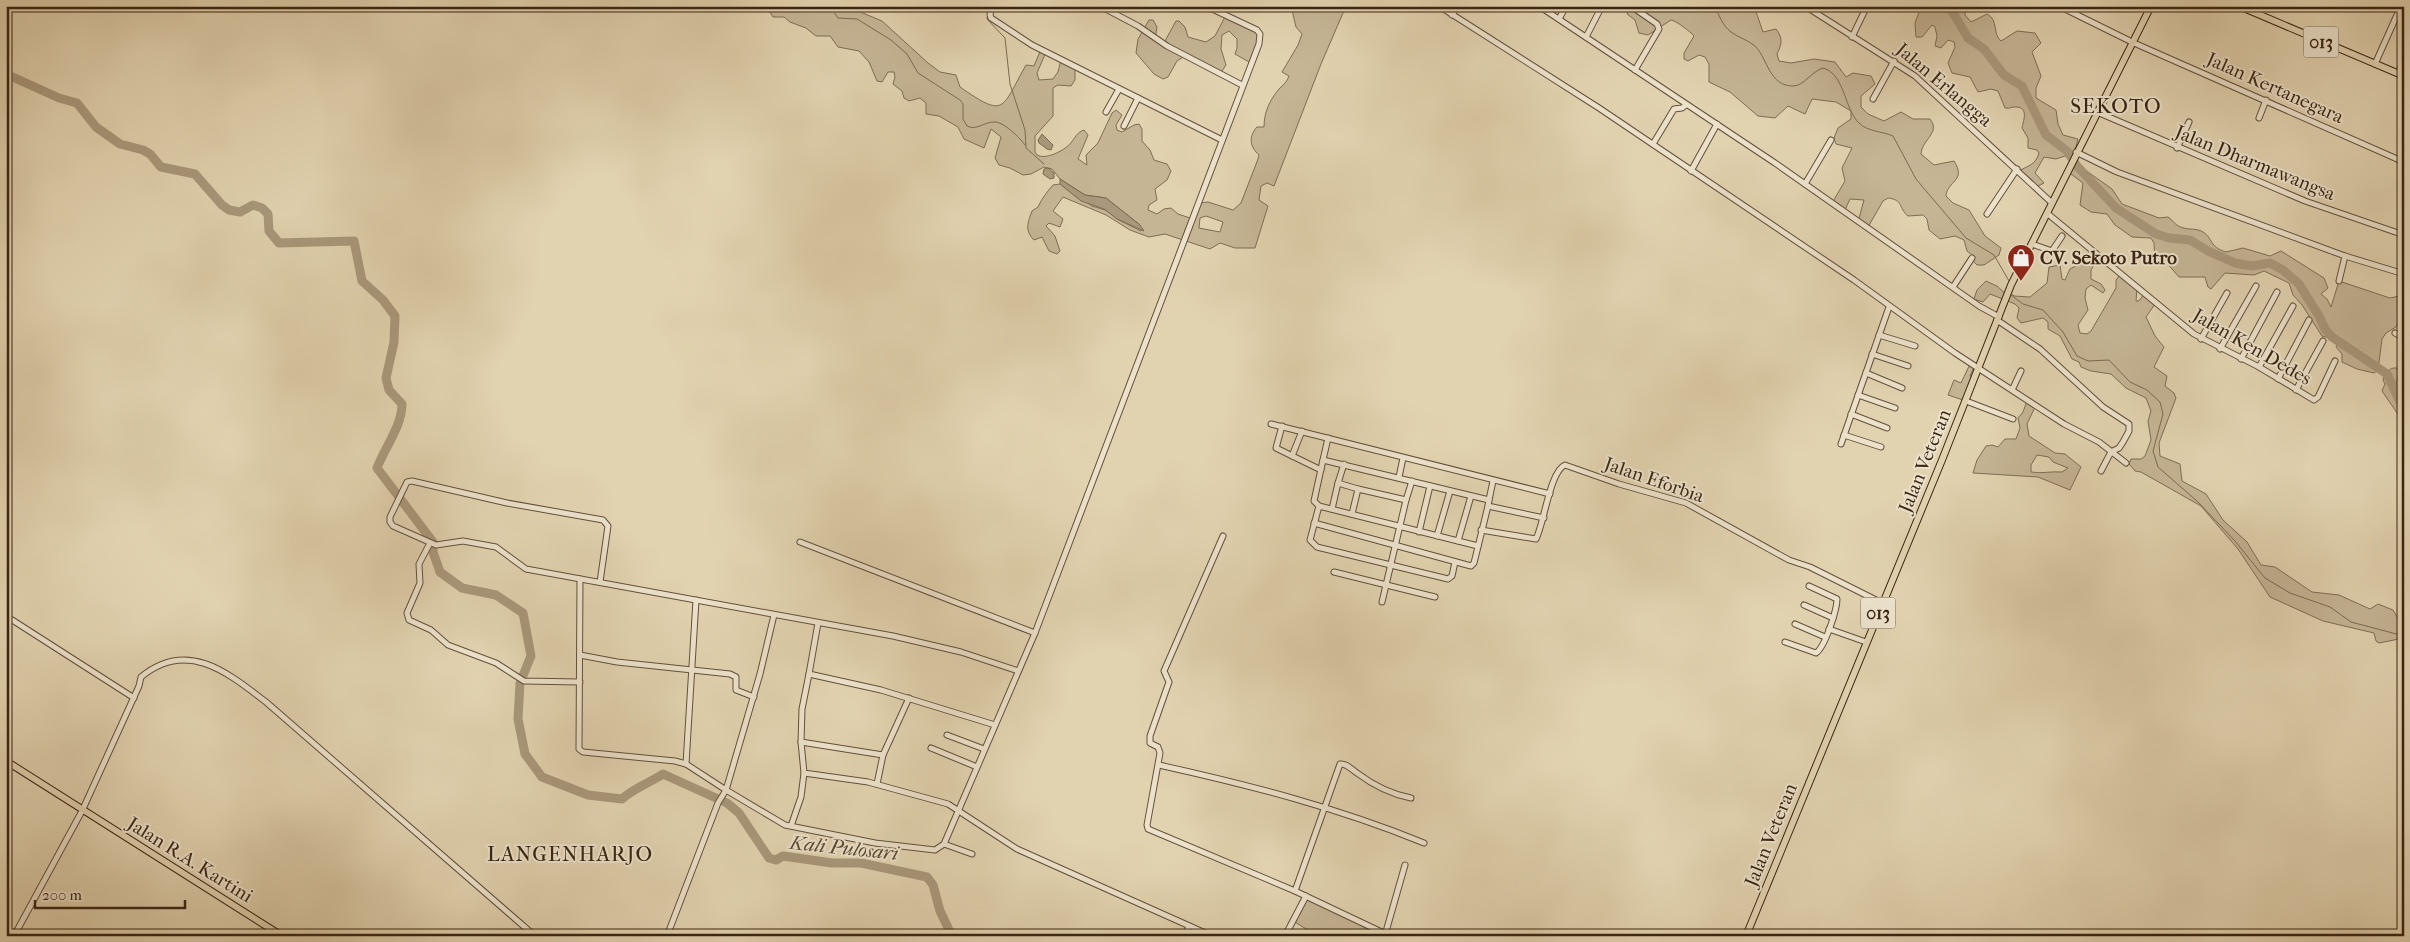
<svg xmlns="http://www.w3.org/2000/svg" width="2410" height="942" viewBox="0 0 2410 942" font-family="'IM FELL French Canon',serif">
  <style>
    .green { fill: #c5b595; stroke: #7f6d54; fill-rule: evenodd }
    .water { fill: #a9987b; stroke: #7c6a51 }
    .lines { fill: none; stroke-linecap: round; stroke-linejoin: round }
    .stream { stroke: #7c6a51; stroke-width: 1 }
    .river { stroke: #a9987b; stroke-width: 9 }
    .minor-casing { stroke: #63503a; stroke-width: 7 }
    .major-casing { stroke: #392513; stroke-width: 8 }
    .minor { stroke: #ece2cc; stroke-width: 5 }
    .major { stroke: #e2d3b0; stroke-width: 6 }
    .labels { text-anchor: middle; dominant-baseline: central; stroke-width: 4; stroke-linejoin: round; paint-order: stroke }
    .shield { fill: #ece2cc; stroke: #6f5e4a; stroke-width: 1 }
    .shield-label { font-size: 18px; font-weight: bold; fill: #392513 }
    .street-label { font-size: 19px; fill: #392513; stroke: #ece2cc }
    .poi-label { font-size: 19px; font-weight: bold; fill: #392513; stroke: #ece2cc; text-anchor: start }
    .water-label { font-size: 20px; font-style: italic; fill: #5b4832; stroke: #ece2cc }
    .quarter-label { font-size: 21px; letter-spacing: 1px; fill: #392513; stroke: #ece2cc }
  </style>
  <rect width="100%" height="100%" fill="#e2d3b0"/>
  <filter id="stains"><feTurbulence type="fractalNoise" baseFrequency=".004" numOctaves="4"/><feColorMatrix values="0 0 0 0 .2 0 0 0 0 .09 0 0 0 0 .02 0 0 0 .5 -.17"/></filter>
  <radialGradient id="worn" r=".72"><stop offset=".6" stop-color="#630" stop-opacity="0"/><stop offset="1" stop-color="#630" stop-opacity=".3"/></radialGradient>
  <g class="green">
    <path d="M766 6H846L882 21 928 63 940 72 956 75 960 87C1006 119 1001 109 1026 65L1034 66 1041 49 1046 52 1037 73 1039 80 1053 79 1058 72 1061 60 1075 67V80L1071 86 1058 85 1053 88V116L1035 136V152L1037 155C1046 160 1063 151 1070 144 1075 138 1077 132 1084 130L1088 135 1078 159 1087 165 1086 155 1098 143 1112 113 1116 110 1122 115 1116 125 1117 130 1122 132 1134 125 1139 124 1142 129V141L1150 150 1154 160 1167 164 1171 171 1167 180 1155 189 1157 200 1149 205 1148 210 1157 214 1164 209 1171 208 1178 214 1193 219 1199 203 1208 202 1233 210 1241 203 1258 159 1259 155C1250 147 1248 137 1257 127H1264C1264 113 1269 101 1279 89 1283 85 1287 82 1289 76L1282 72 1298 45 1302 34 1296 27 1292 10 1274 6H1346L1321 64 1274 186 1267 183 1261 186 1259 200 1268 206 1255 248H1235L1220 243 1210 249 1165 234 1149 237 1130 230 1106 215 1063 197 1053 211 1063 219 1060 227 1049 223 1046 226 1055 236 1060 251 1057 254 1049 251 1042 237 1034 240C1024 230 1028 222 1032 211L1038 207C1042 198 1047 192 1053 185L1060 184 1092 206 1108 211 1117 219 1141 231 1140 225 1106 198 1085 195 1060 179 1052 169 1044 167 1031 174 1023 175 1010 168 999 165 995 158 1001 137 991 129 984 148 964 139 958 127 939 116 926 114V103L920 98 909 101 904 98 902 91 893 84 895 77 894 72H888L882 82 877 81 869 62 859 51 838 47 830 36H816L806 28 790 22 784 17H773ZM1206 216 1223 222 1220 232 1199 228 1200 218Z"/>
    <path d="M1643 6H1754L1763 32 1776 29C1783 38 1782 44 1777 54L1779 61 1791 63 1814 59 1835 62 1846 77 1853 73 1871 76 1875 84 1861 96V107L1868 114 1884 121 1901 112 1913 119H1930C1941 133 1922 139 1921 154L1934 165 1954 161C1967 181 1947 181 1946 196L1953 203 1969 210 1985 236 2001 248 1999 255 1984 265H1977L1973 261 1972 255 1967 251 1964 240 1955 236 1940 239 1929 230 1927 219 1923 215 1908 216C1898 208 1904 200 1888 198L1883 201 1868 227 1858 222 1864 200 1850 199 1844 212 1832 203 1845 181 1842 168 1852 148 1836 144 1834 138 1838 128 1851 119V111L1836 102 1812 99 1805 114 1788 106 1775 118 1758 116 1730 92 1709 82V64L1705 57 1699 55 1688 61 1684 59V53L1694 36C1691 32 1675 20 1671 20L1648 35 1639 33 1635 20 1627 14 1630 9Z"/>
    <path d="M1916 6H1965V15L1971 22 1987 14C1999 20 1992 34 2001 41L2017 31 2035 33 2041 43 2032 52 2041 76 2036 88V98L2056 110 2058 124 2063 135 2078 139 2073 158 2081 167 2112 189 2122 204 2159 218 2168 217C2174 221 2176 227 2184 228 2190 230 2197 228 2203 232 2213 238 2209 247 2226 252L2243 248 2270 256 2281 251 2324 278 2328 288 2321 294 2327 299 2331 307 2339 281 2390 298 2404 295V313L2396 327 2386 333 2382 339 2378 370 2374 373 2357 369 2342 362V354L2336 347 2339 340 2330 330 2329 338 2322 336 2302 305 2293 295 2289 283 2264 271 2254 275 2225 273 2211 289 2208 287 2205 277H2179L2167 263 2155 261 2154 243 2151 238 2132 237 2115 225 2107 214 2091 212 2080 205 2083 183 2067 171 2073 158 2065 156 2056 159 2044 157 2035 173 2044 183 2036 187 2019 171C2027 166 2036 165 2039 153L2037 150 2028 148V138L2022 128C2023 122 2029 108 2017 107 2013 106 2010 109 2005 108L1998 91 1991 89 1978 92 1970 77 1952 73 1948 63 1955 47 1954 42 1948 40 1941 48 1935 46 1937 36 1935 27 1932 25 1922 37H1916L1915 23 1919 12Z"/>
    <polygon points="1226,15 1260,34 1251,63 1235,54 1237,48 1237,39 1229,31 1222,35 1221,49 1226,65 1220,74 1185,56 1177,61 1168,77 1163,79 1154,74 1136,53 1138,39 1149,20 1153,20 1157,27 1155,39 1165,41 1176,21 1179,21 1185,27 1188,37 1206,42 1215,36"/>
    <polygon points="2090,250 2099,257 2091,270 2091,279 2101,284 2105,290 2103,293 2091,285 2086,289 2085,298 2088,310 2078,325 2080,333 2087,334 2091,331 2116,288 2116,280 2119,276 2137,288 2136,301 2139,301 2144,294 2155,304 2146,317 2155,336 2164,347 2154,367 2167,376 2165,386 2174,393 2176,398 2159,443 2160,456 2180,464 2182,481 2206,494 2223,520 2247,542 2261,565 2275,567 2312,592 2339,595 2370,609 2378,604 2393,610 2399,620 2404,622 2404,638 2379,643 2376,641 2374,633 2323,621 2270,597 2238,549 2201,506 2141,472 2135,471 2129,464 2131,459 2141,459 2145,456 2151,440 2148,421 2151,411 2146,398 2126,388 2111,374 2091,371 2081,367 2079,362 2072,359 2060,336 2048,329 2048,322 2043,318 2021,323 2017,318 2019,308 2015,304 1990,294 1983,302 1974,299 1977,290 1986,281 1997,286 2007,295 2009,291 2014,296 2030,297 2047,283 2049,267 2060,265 2062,279 2065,280 2070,269 2081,263"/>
    <polygon points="1971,362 1975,365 1970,376 1975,378 1966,401 1948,395 1954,380 1961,383"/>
    <path d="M2397 368 2399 371 2396 386H2404V423L2382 391 2385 384 2383 380C2385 373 2389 367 2397 368Z"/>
    <path d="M2028 398 2035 407 2027 424 2029 436 2055 453 2065 454 2081 467 2070 490 2038 477 1973 473 1977 460 1986 446 1992 445 1998 447 2005 439H2016L2020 428 2018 418 2023 412ZM2037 455 2049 457 2053 462 2068 468 2062 472C2051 471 2042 474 2031 472V465Z"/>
    <polygon points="1306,896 1368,926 1366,936 1310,936 1308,930 1293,921"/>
  </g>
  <g class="water">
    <polygon points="1042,134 1053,145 1051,150 1047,149 1039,143 1038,140"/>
    <polygon points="1048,168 1054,173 1054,178 1050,179 1043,174 1044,169"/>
    <polygon points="1060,179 1085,195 1106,198 1140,225 1144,231 1117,219 1104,209 1081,201 1060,184"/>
  </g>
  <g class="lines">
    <g class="stream">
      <path d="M830 6 838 18 857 19 891 40 907 54 918 73 960 100 963 104V119L967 126C976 131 984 122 994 122 1003 121 1020 138 1025 145"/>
      <polyline points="989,6 987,19 1005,38 1010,84 1025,130 1026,148 1044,164"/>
      <path d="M1715 6C1719 16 1723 26 1731 32 1739 38 1748 40 1755 46 1768 59 1769 86 1793 86 1804 86 1812 71 1823 68 1845 74 1844 109 1859 123 1868 132 1882 131 1893 136L1916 179 1966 238 1994 255 2009 281"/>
      <polyline points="2011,295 2023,304 2043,310 2063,332 2077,356 2088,361 2109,360 2130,382 2147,390 2160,402 2163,414 2153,451 2158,467 2198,502 2235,541 2265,578 2290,593 2330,607 2351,622 2404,636"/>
    </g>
    <g class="river">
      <polyline points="1949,6 1968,38 1984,49 2004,75 2022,86 2046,135 2067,151 2077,166 2116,208 2156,234 2169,238 2190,240 2208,251 2235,263 2252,266 2270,263 2283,270 2299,284 2319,316 2325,329 2332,337 2387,374 2404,410"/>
      <path d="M6 74 59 98 77 103 96 127 120 144 143 150 150 154 161 167 195 174 222 205 229 210 240 212 253 205 262 208 268 214 269 231 279 243 354 241 362 281 383 300 395 316 394 342 386 378 389 390 402 404C402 426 385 447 377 468L433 542V552L440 572 462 588 496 595 523 613 531 656 520 683 518 719 525 754 542 777 588 795 622 799C634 788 649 783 663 774L727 803 739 813 769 858 776 860 783 856 832 863H861L927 877 933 885 940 911 952 936"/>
    </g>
    <defs>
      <g id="minor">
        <polyline points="992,6 990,15 991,18 1032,45 1222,140"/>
        <polyline points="1100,6 1138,26 1167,46 1242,85"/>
        <polyline points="1439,6 1599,108 1854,280 1955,353 2064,424 2099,442 2126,463"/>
        <polyline points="1539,6 1775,163 1979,306 1999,317"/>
        <polyline points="1631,6 1657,24 1659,29 1635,70"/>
        <polyline points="1805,6 1915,76 2052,203"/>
        <polyline points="2059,6 2134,43 2404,162"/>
        <polyline points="1452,15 1457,6"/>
        <polyline points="1559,19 1566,6"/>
        <polyline points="1586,37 1602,6"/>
        <polyline points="1852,37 1867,6"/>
        <polyline points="2375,64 2401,6"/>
        <polyline points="2398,73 2404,61"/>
        <polyline points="1873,99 1894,61"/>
        <polyline points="1106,112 1119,89"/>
        <polyline points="2097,112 2305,201 2404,235"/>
        <polyline points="2259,118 2266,100"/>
        <polyline points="1124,126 1138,98"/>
        <polyline points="1653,144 1674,109 1682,108 1686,105"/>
        <polyline points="2177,148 2189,122"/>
        <polyline points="2076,152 2117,172 2345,256 2404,274"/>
        <polyline points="1691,171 1717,124"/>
        <polyline points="1805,184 1831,140"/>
        <polyline points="1987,214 2017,169"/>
        <polyline points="2048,214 2194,334 2259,367 2314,400 2318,397 2335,361"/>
        <polyline points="2032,244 2052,251 2062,236"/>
        <polyline points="2339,281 2345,256"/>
        <polyline points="1953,287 1972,258"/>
        <polyline points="1997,320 2040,349 2103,407 2129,424 2129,431 2123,442 2119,448 2111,452 2101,471"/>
        <polyline points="2395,333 2404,338"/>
        <polyline points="1879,335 1915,346"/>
        <polyline points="2201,339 2227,293"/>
        <polyline points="2220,349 2256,286"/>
        <polyline points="1872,354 1908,366"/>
        <polyline points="2241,359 2277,292"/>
        <polyline points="2259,367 2293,306"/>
        <polyline points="1866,373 1902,388"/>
        <polyline points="2278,379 2309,320"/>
        <polyline points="2013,388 2021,371"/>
        <polyline points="2296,390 2323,341"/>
        <polyline points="1858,395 1895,408"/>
        <polyline points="1966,401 2013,419"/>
        <polyline points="1851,414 1887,428"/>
        <polyline points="1271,424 1550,494"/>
        <polyline points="1282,426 1276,448 1321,470"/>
        <polyline points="1844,435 1881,447"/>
        <polyline points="1841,444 1889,307"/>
        <polyline points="1292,456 1302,431"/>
        <polyline points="1323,460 1328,438"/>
        <polyline points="1344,464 1338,483 1358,489"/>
        <polyline points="1399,477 1403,458"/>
        <polyline points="1489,500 1493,481"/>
        <polyline points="1319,506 1314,501 1323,460 1489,500 1488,506 1544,518"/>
        <polyline points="1332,509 1338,483"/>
        <polyline points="1352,514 1358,489 1406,500 1412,481"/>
        <polyline points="1314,523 1471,566 1474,563 1488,506"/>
        <path d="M1481 530 1536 539C1544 524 1550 471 1565 465L1619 484 1686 503 1789 560 1810 567 1882 603"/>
        <polyline points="1419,532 1430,486"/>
        <polyline points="1223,536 1164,671 1169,682 1150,736 1150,743 1158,747 1160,753 1147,825 1148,829 1295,891 1390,936"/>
        <polyline points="1437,536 1450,491"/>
        <polyline points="1458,541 1471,496"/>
        <polyline points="800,542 1035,633"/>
        <polyline points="430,543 419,564 420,583 407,613 409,620 431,630 448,645 496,663 524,681 580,682"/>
        <polyline points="1455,562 1452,576 1448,579 1317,547 1310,540 1319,506 1478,546"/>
        <polyline points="1334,572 1435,597"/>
        <polyline points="580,579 579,749 583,752 675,761 686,764 726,790 760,674 774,615"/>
        <polyline points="600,582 608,526 603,520 507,503 412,481 407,482 390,517 390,522 393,526 436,545 463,541 496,547 526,569 893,636 961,652 1018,671"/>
        <polyline points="1382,602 1406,500"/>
        <polyline points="1804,605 1833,618"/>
        <polyline points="6,616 134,698"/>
        <polyline points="818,623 809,674 881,690 995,725"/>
        <polyline points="1795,624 1825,637"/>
        <polyline points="1829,629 1866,642"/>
        <path d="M1785 642 1816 653C1825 647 1837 610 1837 599L1809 586"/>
        <polyline points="580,655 617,662 730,674 736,677 736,690 754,697"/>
        <polyline points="809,674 802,709 801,742 883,755"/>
        <polyline points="947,735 984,749"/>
        <polyline points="801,742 804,773 868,782 948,804 1017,849 1212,936"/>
        <polyline points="931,748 977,767"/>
        <polyline points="686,764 696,600"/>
        <path d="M1159 765C1249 785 1339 808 1424 843"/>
        <polyline points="877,784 883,755 909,698"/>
        <polyline points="791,826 801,797 804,773"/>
        <polyline points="944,844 972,854"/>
        <path d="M1295 891 1340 764C1346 763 1351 769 1357 773 1373 785 1390 794 1411 798"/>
        <polyline points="1385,935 1405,865"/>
        <path d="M14 936 82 811 139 686 141 677C187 639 227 672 266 702L535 936"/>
        <polyline points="667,936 718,803 726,790 785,825 875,843 935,850 944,844 1035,633 1259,44 1260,34 1257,30 1206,6"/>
        <polyline points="1185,936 1189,926"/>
        <polyline points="1285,936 1306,896"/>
      </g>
      <g id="major">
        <polyline points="2239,6 2404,76"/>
        <polyline points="6,761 282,936"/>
        <polyline points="1746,936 1942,460 2011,285 2151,6"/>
      </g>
    </defs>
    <use href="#minor" class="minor-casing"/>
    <use href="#major" class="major-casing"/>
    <use href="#minor" class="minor"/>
    <use href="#major" class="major"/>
  </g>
  <defs>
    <symbol id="shop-pin" viewBox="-11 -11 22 30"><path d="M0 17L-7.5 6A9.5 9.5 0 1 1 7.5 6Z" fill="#8f2418" stroke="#ece2cc"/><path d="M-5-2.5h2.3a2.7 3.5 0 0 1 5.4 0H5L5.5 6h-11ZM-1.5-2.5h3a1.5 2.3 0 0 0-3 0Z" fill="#fff"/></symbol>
  </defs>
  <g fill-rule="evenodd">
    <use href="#shop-pin" x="2005" y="242" width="32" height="43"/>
  </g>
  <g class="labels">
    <g class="shield">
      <rect x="2303.5" y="26.5" width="35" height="31" rx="4"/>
      <rect x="1860.5" y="597.5" width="35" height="31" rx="4"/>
    </g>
    <g class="shield-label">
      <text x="2321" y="42">013</text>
      <text x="1878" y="613">013</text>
    </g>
    <g class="street-label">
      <text transform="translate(1944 85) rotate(40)">Jalan Erlangga</text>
      <text transform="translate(2275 88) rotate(24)">Jalan Kertanegara</text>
      <text transform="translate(2255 163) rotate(22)">Jalan Dharmawangsa</text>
      <text transform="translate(2252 347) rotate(30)">Jalan Ken Dedes</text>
      <text transform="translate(1925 461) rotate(-68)">Jalan Veteran</text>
      <text transform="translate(1654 480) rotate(19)">Jalan Eforbia</text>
      <text transform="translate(1771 835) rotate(-68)">Jalan Veteran</text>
      <text transform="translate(190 860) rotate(32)">Jalan R.A. Kartini</text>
    </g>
    <g class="poi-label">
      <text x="2040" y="258">CV. Sekoto Putro</text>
    </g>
    <g class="water-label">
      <text transform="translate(844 848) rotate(6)">Kali Pulosari</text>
    </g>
    <g class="quarter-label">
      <text x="2116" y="106">SEKOTO</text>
      <text x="570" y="854">LANGENHARJO</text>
    </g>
  </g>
  <rect width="2410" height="942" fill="none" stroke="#e2d3b0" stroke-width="25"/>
  <rect x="8" y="8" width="2395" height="927" fill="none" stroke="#392513" stroke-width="2.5"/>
  <rect x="12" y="12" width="2385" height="917" fill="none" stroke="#392513"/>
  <path d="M35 900v8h150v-8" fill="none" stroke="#392513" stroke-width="2.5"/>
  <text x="42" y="900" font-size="15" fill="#392513" stroke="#ece2cc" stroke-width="4" paint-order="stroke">200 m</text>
  <rect width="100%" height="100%" filter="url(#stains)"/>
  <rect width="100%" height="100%" fill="url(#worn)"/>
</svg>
